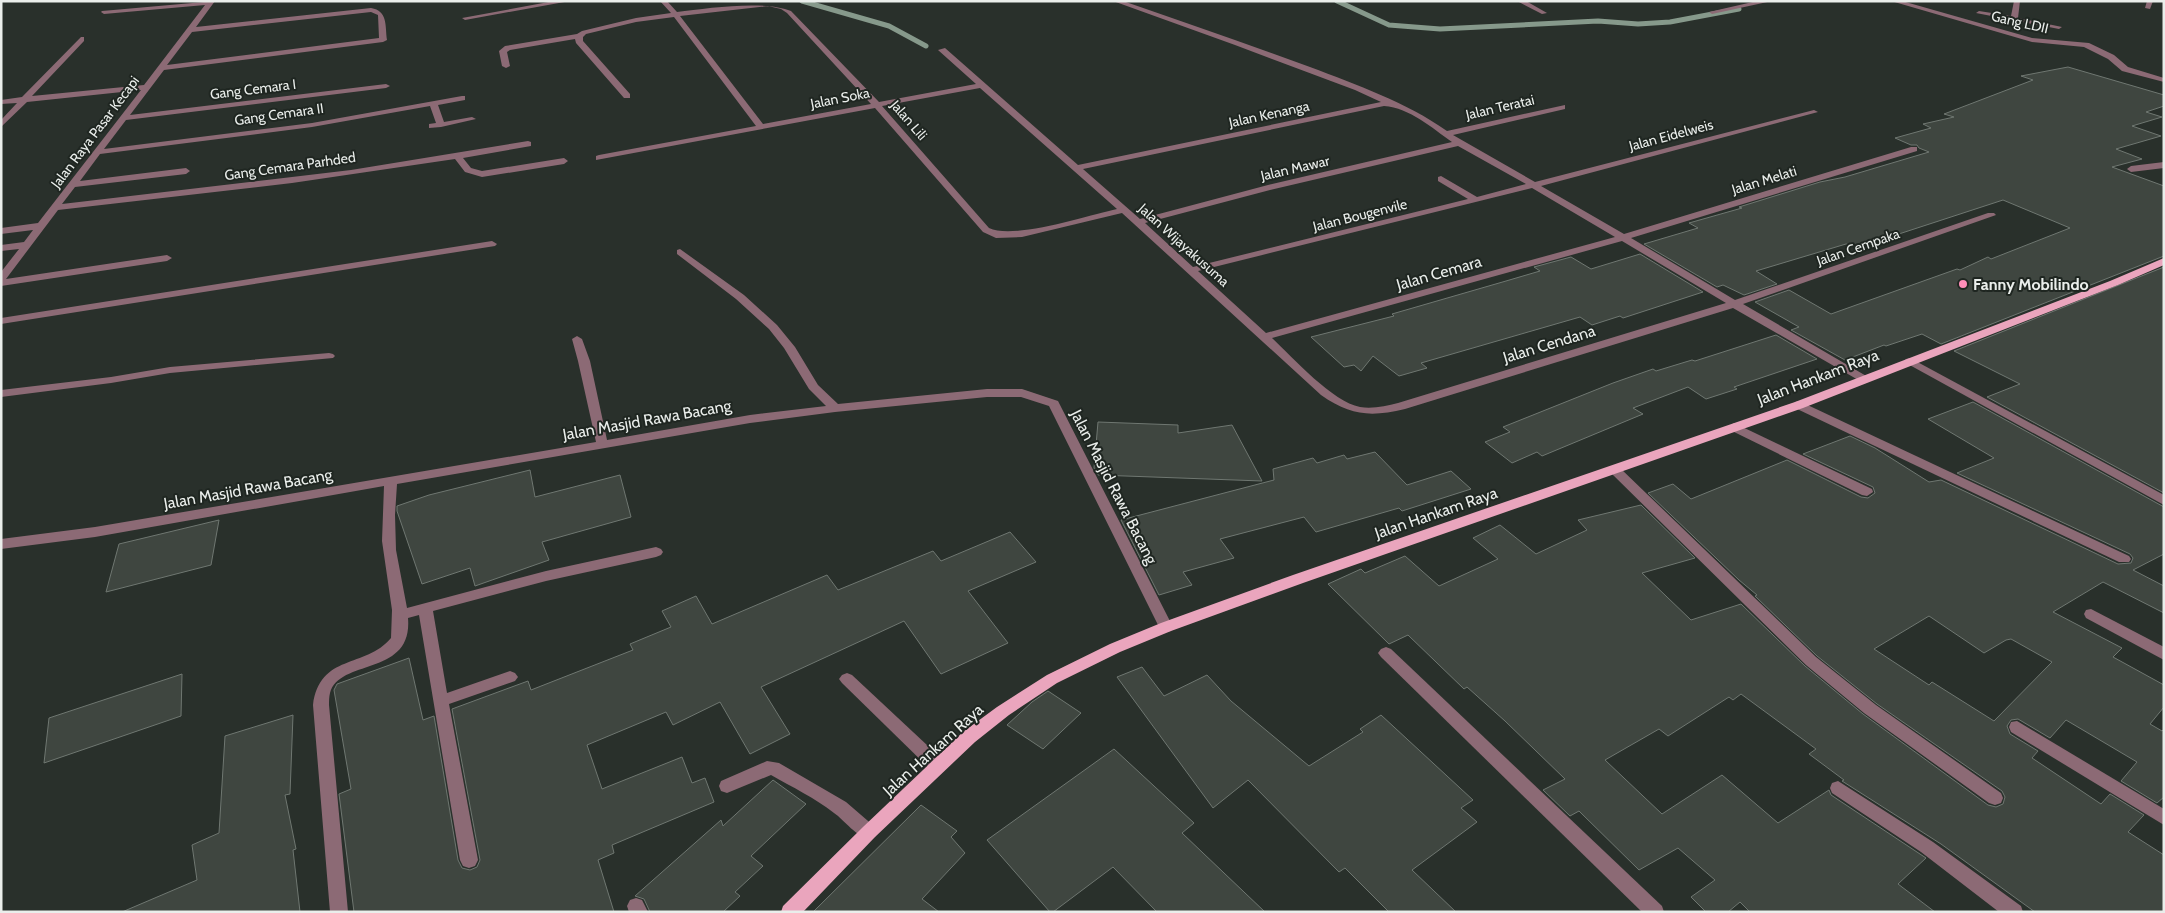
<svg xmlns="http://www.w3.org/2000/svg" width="2165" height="913" viewBox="0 0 2165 913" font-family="Cabin,sans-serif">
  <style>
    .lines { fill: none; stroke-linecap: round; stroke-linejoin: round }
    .stream { stroke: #86998b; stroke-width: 5 }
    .building { fill: #3f4640; stroke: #6f7771; fill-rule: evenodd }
    .minor { fill: #8c6a75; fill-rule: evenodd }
    .major { fill: #eaa5bd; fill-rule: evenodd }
    .poi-dot { fill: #ff8eb9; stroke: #1f2621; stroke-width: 2 }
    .labels { text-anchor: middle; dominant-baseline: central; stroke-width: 4; stroke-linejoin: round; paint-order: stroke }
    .far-street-label { font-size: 14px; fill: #eaeeeb; stroke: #1f2621 }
    .street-label { font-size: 16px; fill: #eaeeeb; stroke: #1f2621 }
    .poi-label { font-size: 16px; font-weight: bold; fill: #eaeeeb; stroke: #1f2621; text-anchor: start }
  </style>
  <rect width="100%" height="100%" fill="#29302b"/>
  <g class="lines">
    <g class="stream">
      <polyline points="802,1 889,26 926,46"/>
      <polyline points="1337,1 1389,25 1440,29 1598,21 1638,24 1670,22 1739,9"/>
    </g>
  </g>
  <g class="building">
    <polygon points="2068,67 2164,95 2164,106 2146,112 2162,117 2132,126 2161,136 2116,149 2142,159 2112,167 2164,186 2164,256 1941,344 1922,334 1886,346 1884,345 1845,360 1791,330 1799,327 1755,302 1789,290 1831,314 1957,269 1960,270 1988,257 1991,259 2070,228 2003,200 1859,247 1846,244 1756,271 1777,284 1744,295 1723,285 1717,287 1644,244 1698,228 1689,223 1742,208 1739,207 1820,182 1845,177 1929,152 1919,148 1917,145 1911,145 1895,138 1931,128 1923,124 1954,117 1944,114 2033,80 2021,76"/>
    <polygon points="1640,254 1703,292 1623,318 1620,316 1592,325 1580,317 1421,363 1427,368 1399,376 1373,356 1361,371 1354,365 1344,367 1311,337 1394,316 1392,314 1506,281 1540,271 1534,267 1571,257 1591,269"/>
    <polygon points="2164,267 2164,493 1987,397 2020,384 1954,351"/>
    <polygon points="1776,335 1817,359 1734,387 1737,389 1706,399 1688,387 1633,408 1643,414 1542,456 1537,452 1512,463 1485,442 1510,432 1503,427 1613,383 1653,369 1656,371 1692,360 1695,361"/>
    <path d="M1973 402 2164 507V554L2133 570 2164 586V613L2103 582 2053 612 2122 648 2113 657 2164 685V707L2150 724 2162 731 2164 729V797L2157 803 2121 781 2137 762 2066 720 2050 738 2018 719 2011 720 2007 726 2010 734 2038 751 2032 758 2101 804 2110 794 2144 815 2128 832 2164 855V912H2035L1941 844 1842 781 1844 780 1809 754 1816 749 1741 694 1733 700 1729 697 1668 736 1659 729 1605 760 1662 814 1722 775 1778 823 1829 790 1831 795 1926 858 1898 884 1935 912H1750L1740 902 1728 912H1706L1691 897 1715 880 1678 848 1639 870 1579 811 1570 816 1543 790 1565 779 1505 721 1467 687 1464 689 1408 635 1389 644 1328 584 1361 569 1365 573 1405 556 1439 586 1498 559 1473 538 1500 525 1536 554 1587 530 1578 520 1641 505 1695 558 1642 573 1691 620 1741 604 1805 666 1863 714 1988 805 1996 807 2003 804 2005 797 2002 791 1877 704 1817 656 1755 596 1757 595 1739 580 1648 493 1673 484 1691 499 1787 460 1861 497 1868 498 1875 493 1873 487 1803 454 1850 436 1875 448 1929 482 1941 480 2118 564 2131 563 2133 558 2130 554 1957 473 1994 458 1928 419ZM1929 616 1984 653 2006 640 2011 639 2052 662 1994 721 1932 682 1929 685 1874 649Z"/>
    <polygon points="1098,422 1178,425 1178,433 1232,425 1262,481 1098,475 1094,468"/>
    <polygon points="1375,452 1407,485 1451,471 1471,489 1402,511 1399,508 1316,532 1304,517 1220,539 1234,558 1183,572 1192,585 1159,595 1121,520 1274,480 1273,469 1313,458 1317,463 1344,455 1347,459"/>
    <polygon points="530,470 535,497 620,475 631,517 542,542 549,560 475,586 470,568 422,584 397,511 397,506 429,495"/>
    <polygon points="219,520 211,565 106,592 119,544"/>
    <polygon points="1010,532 1036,562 968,591 1008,643 941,674 904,621 761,687 790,734 750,754 720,702 673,725 666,712 587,745 602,789 682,757 692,783 705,778 714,802 612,845 614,853 598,860 614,912 354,912 339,794 351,789 334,690 337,684 409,658 423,720 434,716 458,860 462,868 470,870 477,867 480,860 452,709 528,681 531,690 633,650 630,644 671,627 662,611 696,596 712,624 827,575 838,590 933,551 941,561"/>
    <polygon points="1142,667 1164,696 1207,675 1231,701 1309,766 1363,732 1360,729 1381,715 1473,800 1461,808 1477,822 1412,870 1456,912 1389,912 1345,868 1339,872 1248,780 1213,808 1117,677"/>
    <polygon points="182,674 181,716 44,763 49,718"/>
    <polygon points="1048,691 1081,713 1043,749 1007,725 1032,702"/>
    <polygon points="293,715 290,794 285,795 296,849 293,850 300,912 122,912 197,880 192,845 219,833 225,736"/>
    <polygon points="1114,749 1194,823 1182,833 1265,912 1157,912 1113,867 1053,912 1050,912 987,840"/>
    <polygon points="773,780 806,804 751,856 763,866 735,892 740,896 723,912 650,912 644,899 635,896 721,820 723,826"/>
    <polygon points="921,805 957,831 951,837 965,853 922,899 939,912 813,912"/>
  </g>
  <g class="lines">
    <g class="minor">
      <path d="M215 1 196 27 371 8C388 11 385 25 387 40L383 42 164 70 130 115 386 84 390 86 386 88 126 120 104 149 312 123 462 96H465V100L438 105 444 122 472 117 476 119 441 127 429 128V124L436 123 430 106 312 127 100 154 80 181 186 168 190 171 186 174 75 187 62 204 351 170 528 141 531 142V146L463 158 471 168 482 171 564 158 568 161 564 164 482 177 465 172 455 159 292 183 58 210 6 279 167 255 172 258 167 261 1 286V272L19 249 1 251V245L24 242 33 230 1 234V228L38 223 141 90 27 102 1 127V120L17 103 1 104V100L22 97 81 37H84V41L32 96 144 85 205 5 104 14 101 12 102 11ZM371 12 378 15 379 38 167 65 192 32Z"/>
      <polygon points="554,1 570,1 465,20 462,18"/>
      <path d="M660 1H667L677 12C708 8 765 0 791 11L879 102 976 84 938 50 945 48 1078 165 1381 102 1355 90 1235 45 1113 1H1123C1186 23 1248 44 1310 67 1357 85 1406 102 1447 131L1565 105V109L1453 135 1535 182 1814 110 1818 112 1541 186 1624 234 1911 147H1917V151L1631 238 1735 300 1988 213H1994L1996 215 1743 304 1868 377 1870 379 1868 381H1860L1733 308 1405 409C1371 417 1351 416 1321 395L1122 213 1022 237 996 238 983 232 875 108 596 160V156L599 155 756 126 674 17 636 22 586 34 583 37V41L630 94V98H624L576 43 575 39 510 50 507 52 510 66 506 68 502 66 499 51 505 46 577 34 582 31 636 18 671 13ZM768 6 781 9 787 13 871 104 763 124 680 16ZM980 88 1117 209C1089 215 1014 240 989 228L882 106ZM1384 106C1410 108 1432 128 1452 142L1268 185 1140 219 1083 169ZM1458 146 1526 184 1477 197 1441 176 1438 177V181L1468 199 1193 267 1145 223 1270 190ZM1532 188 1615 237 1266 333 1198 271ZM1622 241 1726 303 1398 403C1386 406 1373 409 1360 407 1333 402 1293 358 1272 338Z"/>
      <polygon points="1517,1 1526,1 1547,13 1542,14"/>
      <polygon points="1757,1 1772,1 1712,14 1709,12"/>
      <polygon points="1891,1 1902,1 2032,38 2089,43 2114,55 2128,67 2164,78 2164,82 2122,71 2108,59 2084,47 2032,42"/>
      <polygon points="2014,1 2020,1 2018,18 2062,27 2059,29 1976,13 1979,11 2011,16"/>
      <polygon points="2147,1 2153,1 2150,9 2145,8"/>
      <polygon points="2164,162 2164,168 2131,172 2127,169 2131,166"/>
      <polygon points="492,241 497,244 495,246 1,324 1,318"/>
      <path d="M680 249 744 295 777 325 795 347 818 385 838 404 987 389H1022L1058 401 1173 627 1171 631 1166 632 1161 631 1049 406 1021 397H987L835 412 750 423 397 484 395 515 396 550 407 608 546 571 656 547 661 549 663 552 661 555 656 557 546 581 433 611 447 693 510 671 515 673 518 677 515 681 449 704 478 860 475 866 469 868 463 866 460 860 419 615 408 618C413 677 340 658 330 693 329 697 329 701 329 705L348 912H330L313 705C320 653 365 669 391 638L392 610 382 541 384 486 95 537 1 549V539L95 527 596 442 578 361 572 339 577 336 582 339 590 361 607 440 750 415 826 406 809 389 784 348 769 329 736 299 677 254V250Z"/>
      <polygon points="329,353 333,354 335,356 333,358 170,373 111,383 1,397 1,390 111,377 170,367"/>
      <polygon points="1910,358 2164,495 2164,505 1906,363 1904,361 1906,359"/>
      <polygon points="1799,401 2129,556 2131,559 2129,562 2119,562 1795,408 1793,405 1795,402"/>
      <polygon points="1734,423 1872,489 1873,492 1867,496 1862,495 1730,430 1728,427"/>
      <polygon points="1615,466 1619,467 1816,657 1876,705 2001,793 2003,798 2001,803 1995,805 1989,803 1864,713 1806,665 1611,473 1609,470 1611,467"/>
      <polygon points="2091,609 2164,647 2164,660 2086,618 2084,614 2086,610"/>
      <polygon points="1386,647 1391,649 1662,906 1664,912 1642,912 1381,657 1378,653 1381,649"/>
      <polygon points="847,673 852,675 943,760 945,765 943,770 937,772 931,770 842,683 839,679 842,675"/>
      <polygon points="2017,721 2164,809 2164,825 2011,732 2009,727 2011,722"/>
      <path d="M767 761 779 763 846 802 875 827 878 832 875 837C860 843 846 821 834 813 815 798 792 787 771 775L727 793 721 791 719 786 721 781Z"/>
      <polygon points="1838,781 1933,842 2021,906 2023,912 1999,912 1921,852 1832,793 1830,788 1832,783"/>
      <polygon points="636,898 642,900 648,912 629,912 627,906 630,900"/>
    </g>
    <polygon class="major" points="2164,258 2164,265 2118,285 1803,408 1303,583 1171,631 1120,652 1057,683 1009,715 975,742 875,837 803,912 781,912 783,906 863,827 963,732 997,707 1047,675 1110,644 1161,623 1293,575 1795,402 2110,281"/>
  </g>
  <circle class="poi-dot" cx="1963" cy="284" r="5"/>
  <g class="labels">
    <g class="far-street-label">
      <text transform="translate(2020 22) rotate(13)">Gang LDII</text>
      <text transform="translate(253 89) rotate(-7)">Gang Cemara I</text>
      <text transform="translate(840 98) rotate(-11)">Jalan Soka</text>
      <text transform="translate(1500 107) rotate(-13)">Jalan Teratai</text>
      <text transform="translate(279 114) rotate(-8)">Gang Cemara II</text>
      <text transform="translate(1269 114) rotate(-12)">Jalan Kenanga</text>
      <text transform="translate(909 120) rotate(49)">Jalan Lili</text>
      <text transform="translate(95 132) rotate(-53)">Jalan Raya Pasar Kecapi</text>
      <text transform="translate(1671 135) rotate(-15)">Jalan Eidelweis</text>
      <text transform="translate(290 166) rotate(-8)">Gang Cemara Parhded</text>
      <text transform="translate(1295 168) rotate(-13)">Jalan Mawar</text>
      <text transform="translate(1764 180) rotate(-17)">Jalan Melati</text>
      <text transform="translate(1360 215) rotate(-14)">Jalan Bougenvile</text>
      <text transform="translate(1184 245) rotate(42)">Jalan Wijayakusuma</text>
      <text transform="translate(1858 247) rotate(-19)">Jalan Cempaka</text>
    </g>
    <g class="street-label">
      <text transform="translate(1439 273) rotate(-16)">Jalan Cemara</text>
      <text transform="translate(1549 344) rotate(-17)">Jalan Cendana</text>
      <text transform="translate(1818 377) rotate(-21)">Jalan Hankam Raya</text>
      <text transform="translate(647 420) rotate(-10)">Jalan Masjid Rawa Bacang</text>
      <text transform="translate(1114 487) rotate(63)">Jalan Masjid Rawa Bacang</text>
      <text transform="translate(248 489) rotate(-10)">Jalan Masjid Rawa Bacang</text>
      <text transform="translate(1436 513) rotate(-19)">Jalan Hankam Raya</text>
      <text transform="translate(933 750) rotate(-42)">Jalan Hankam Raya</text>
    </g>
    <g class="poi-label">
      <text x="1973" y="284">Fanny Mobilindo</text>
    </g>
  </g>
  <rect width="2165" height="913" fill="none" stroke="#eaeeeb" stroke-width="5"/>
</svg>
